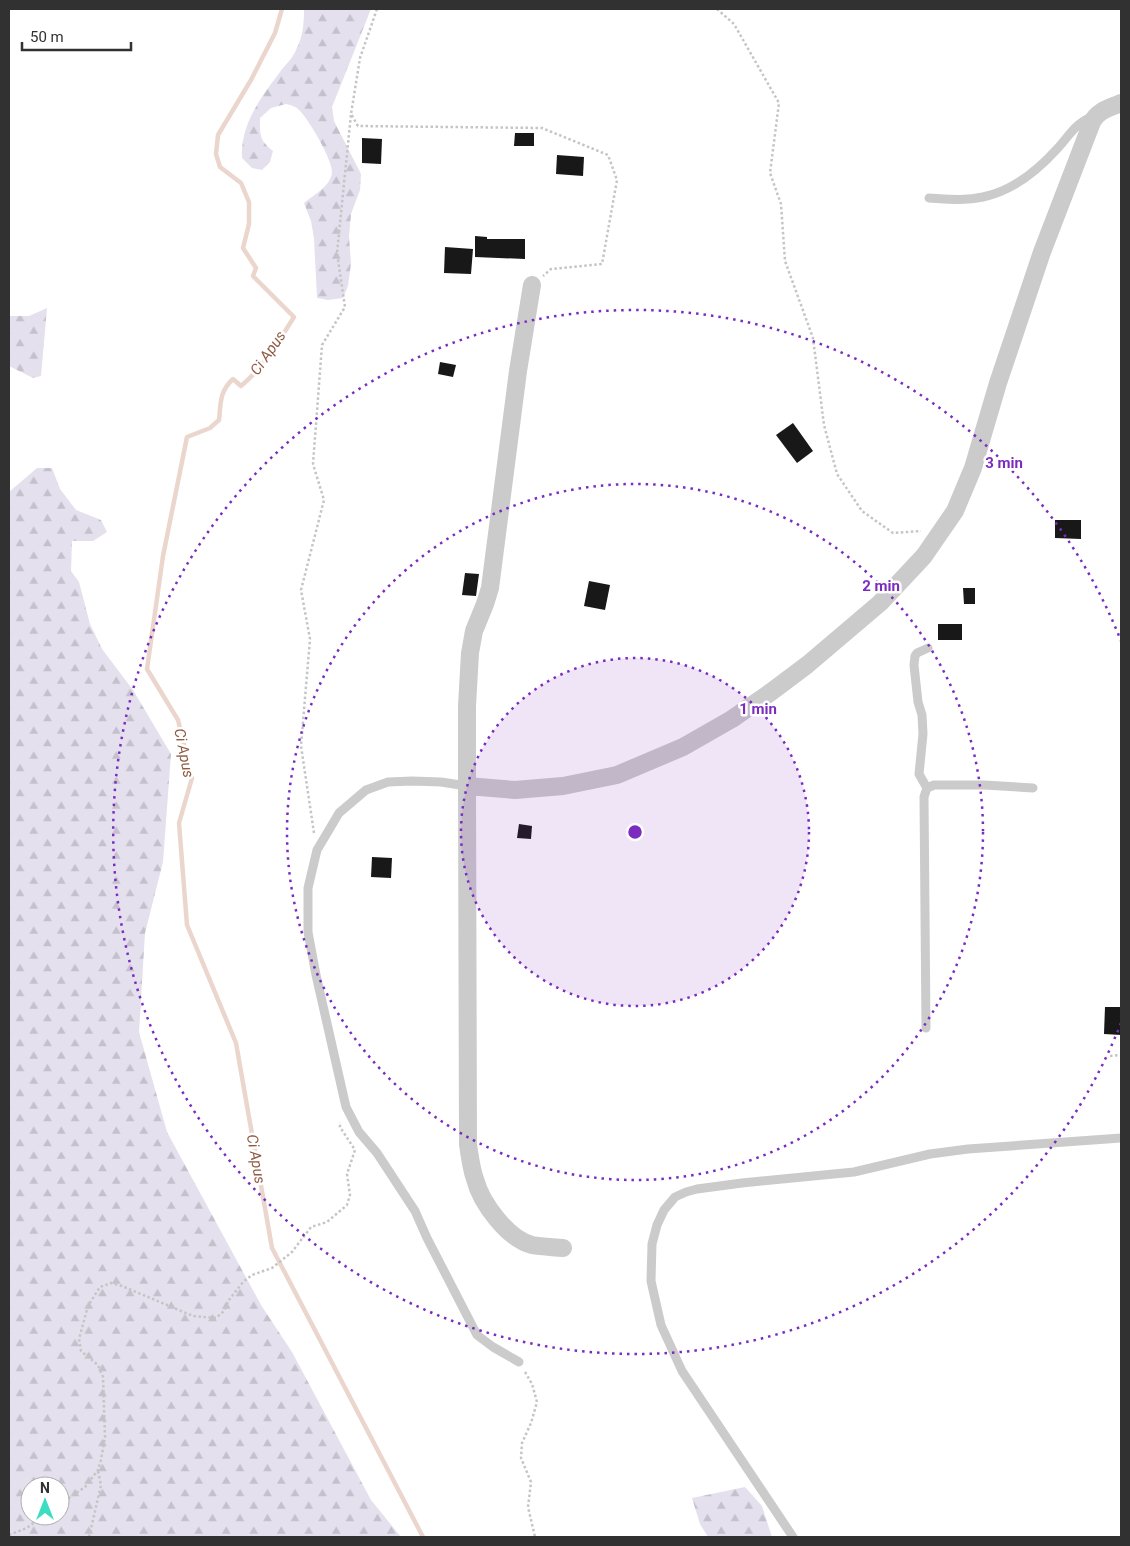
<svg xmlns="http://www.w3.org/2000/svg" width="1130" height="1546" viewBox="0 0 1130 1546" font-family="Roboto,sans-serif">
  <style>
    .forest { fill: url(#forest-firs); fill-rule: evenodd }
    .lines { fill: none; stroke-linecap: round; stroke-linejoin: round }
    .stream { stroke: #ebd6cd; stroke-width: 4.5 }
    .building { fill: #181818 }
    .path { stroke: #c5c5c5; stroke-width: 2.5; stroke-dasharray: 2.5 2.5; stroke-linecap: butt }
    .lane { stroke: #cbcbcb; stroke-width: 9 }
    .street { stroke: #cbcbcb; stroke-width: 18 }
    .ring { fill: none; stroke: #7b2cbf; stroke-width: 2.5; stroke-dasharray: 2.5 5 }
    .labels { text-anchor: middle; dominant-baseline: central; stroke-width: 5; stroke-linejoin: round; paint-order: stroke }
    .water-label { font-size: 15px; font-style: italic; fill: #905a42; stroke: #fff }
    .centre { fill: #7b2cbf; stroke: #fff; stroke-width: 2.5 }
    .ring-label { font-size: 15px; text-anchor: middle; font-weight: bold; fill: #7b2cbf; stroke: #fff; stroke-width: 5; stroke-linejoin: round; paint-order: stroke }
  </style>
  <defs>
    <pattern id="forest-firs" width="22" height="20" patternUnits="userSpaceOnUse" patternTransform="scale(1.25)"><rect width="22" height="20" fill="#e5e0ed"/><path d="M5 1l3.5 6h-7zM16 11l3.5 6h-7z" fill="#c5c1cc"/></pattern>
  </defs>
  <rect width="100%" height="100%" fill="#fff"/>
  <g class="forest">
    <path d="M304 9H371L332 107 334 121 361 174 360 190 351 214 349 237 351 263 348 286 343 298 328 300 317 298 314 238 311 221 304 203C314 195 331 186 332 172 332 159 309 120 300 111 297 107 291 105 286 104L271 108 260 118C260 135 259 140 273 151L270 162 262 170 252 168 242 158C240 125 261 97 280 72 285 65 293 58 296 50 303 37 304 23 304 9Z"/>
    <polygon points="47,308 41,376 33,378 9,366 9,316 29,316"/>
    <path d="M37 468H52L60 489 76 510 101 520 107 532 93 541H72L71 571 79 582 90 624 102 649 133 690 171 754 163 862 145 933 139 1032 167 1132 261 1305 292 1352 371 1500 401 1537H9V492ZM30 1486H60V1516H30Z"/>
    <polygon points="745,1487 762,1506 772,1537 708,1537 700,1524 692,1498"/>
  </g>
  <g class="lines">
    <path class="stream" d="M282 9 275 33 251 80 218 135 216 154 220 167 241 183 249 202V224L243 248 256 268 253 276 294 317C279 341 263 368 241 386L233 379C219 392 221 403 219 420L210 428 187 437 163 556 147 669 178 720 192 778 179 823 187 925 236 1043 272 1248 423 1537"/>
  </g>
  <g class="building">
    <polygon points="515,133 534,133 534,146 514,146"/>
    <polygon points="362,138 382,139 381,164 362,163"/>
    <polygon points="557,155 584,157 583,176 556,174"/>
    <polygon points="475,236 487,237 487,239 525,239 525,259 475,257"/>
    <polygon points="445,247 473,249 471,274 444,273"/>
    <polygon points="440,362 456,365 453,377 438,374"/>
    <polygon points="793,423 813,451 797,463 776,435"/>
    <polygon points="1055,520 1081,520 1081,539 1055,538"/>
    <polygon points="465,573 479,574 476,596 462,595"/>
    <polygon points="589,581 610,585 605,610 584,606"/>
    <polygon points="963,588 975,588 975,604 964,604"/>
    <rect x="938" y="624" width="24" height="16"/>
    <polygon points="519,824 532,826 531,839 517,838"/>
    <polygon points="372,857 392,858 391,878 371,877"/>
    <polygon points="1105,1007 1121,1007 1121,1035 1104,1034"/>
  </g>
  <g class="lines">
    <g class="path">
      <polyline points="377,9 360,58 351,114 358,126 542,128 608,155 617,180 602,264 551,269 543,276"/>
      <polyline points="717,9 734,24 779,103 770,173 781,204 785,261 813,338 824,425 837,474 862,511 893,533 921,531"/>
      <polyline points="314,833 301,746 310,639 301,590 324,500 313,464 322,345 345,307 337,253 351,114"/>
      <polyline points="1120,940 1121,940"/>
      <polyline points="1110,1056 1121,1055"/>
      <polyline points="525,1372 532,1384 537,1402 531,1423 522,1443 521,1458 531,1482 528,1507 535,1537"/>
      <polyline points="60,1504 85,1487 98,1470 101,1460 105,1437 103,1377 98,1365 81,1351 79,1339 88,1306 100,1287 111,1283 122,1286 193,1316 216,1318 224,1311 229,1300 243,1282 252,1275 272,1268 292,1252 311,1227 327,1222 347,1205 350,1195 347,1174 355,1150 340,1127 340,1122"/>
      <polyline points="9,1535 27,1528 43,1516"/>
      <polyline points="89,1537 101,1485 98,1471"/>
    </g>
    <g class="lane">
      <path d="M929 198C947 199 965 201 983 197 1012 191 1038 170 1057 149 1070 135 1075 123 1094 116"/>
      <polyline points="467,786 441,782 412,781 388,782 366,790 339,813 317,850 308,888 308,932 316,975 346,1107 359,1132 377,1153 415,1211 427,1238 477,1335 493,1347 519,1362"/>
      <polyline points="927,788 919,774 923,734 922,715 918,702 914,665 915,656 917,653 928,648"/>
      <polyline points="926,1028 924,797 927,788 934,785 984,785 1033,788"/>
      <polyline points="793,1537 682,1371 661,1325 651,1281 652,1244 657,1225 664,1210 675,1197 686,1192 697,1189 742,1183 854,1172 930,1154 968,1149 1121,1138"/>
    </g>
    <g class="street">
      <polyline points="467,786 467,706 470,653 474,631 485,604 490,588 518,371 532,285"/>
      <path d="M563 1248C553 1247 542 1247 532 1245 508 1239 481 1203 475 1179 471 1168 470 1156 468 1145L467 786 515 790 563 786 617 775 683 747 732 719 771 692 807 665 880 603 924 556 955 511 973 468 998 383 1042 252 1092 122C1098 110 1110 108 1121 103"/>
    </g>
  </g>
  <circle cx="635" cy="832" r="174" fill="#7b2cbf" fill-opacity=".12"/>
  <g class="ring">
    <circle cx="635" cy="832" r="174"/>
    <circle cx="635" cy="832" r="348"/>
    <path d="M1121 1023A522 522 0 1 1 1121 641"/>
  </g>
  <g class="labels">
    <g class="water-label">
      <text transform="translate(268 353) rotate(-55)">Ci Apus</text>
      <text transform="translate(184 753) rotate(79)">Ci Apus</text>
      <text transform="translate(256 1159) rotate(80)">Ci Apus</text>
    </g>
  </g>
  <circle cx="635" cy="832" r="8" class="centre"/>
  <g class="ring-label">
    <text x="1004" y="468">3 min</text>
    <text x="881" y="591">2 min</text>
    <text x="758" y="714">1 min</text>
  </g>
  <rect width="1130" height="1546" fill="none" stroke="#313131" stroke-width="20"/>
  <g transform="translate(45 1501)"><circle r="24" fill="#ffffff" stroke="#adadad"/>
  <path d="M0-4L9 19L0 12L-9 19Z" fill="#3dddc4"/>
  <text y="-8" font-size="14" font-weight="bold" text-anchor="middle" fill="#313131">N</text>
  </g>
  <path d="M22 42v8h109v-8" fill="none" stroke="#313131" stroke-width="2.5"/>
  <text x="30" y="42" font-size="15" fill="#313131" stroke="#ffffff" stroke-width="4" paint-order="stroke">50 m</text>
</svg>
